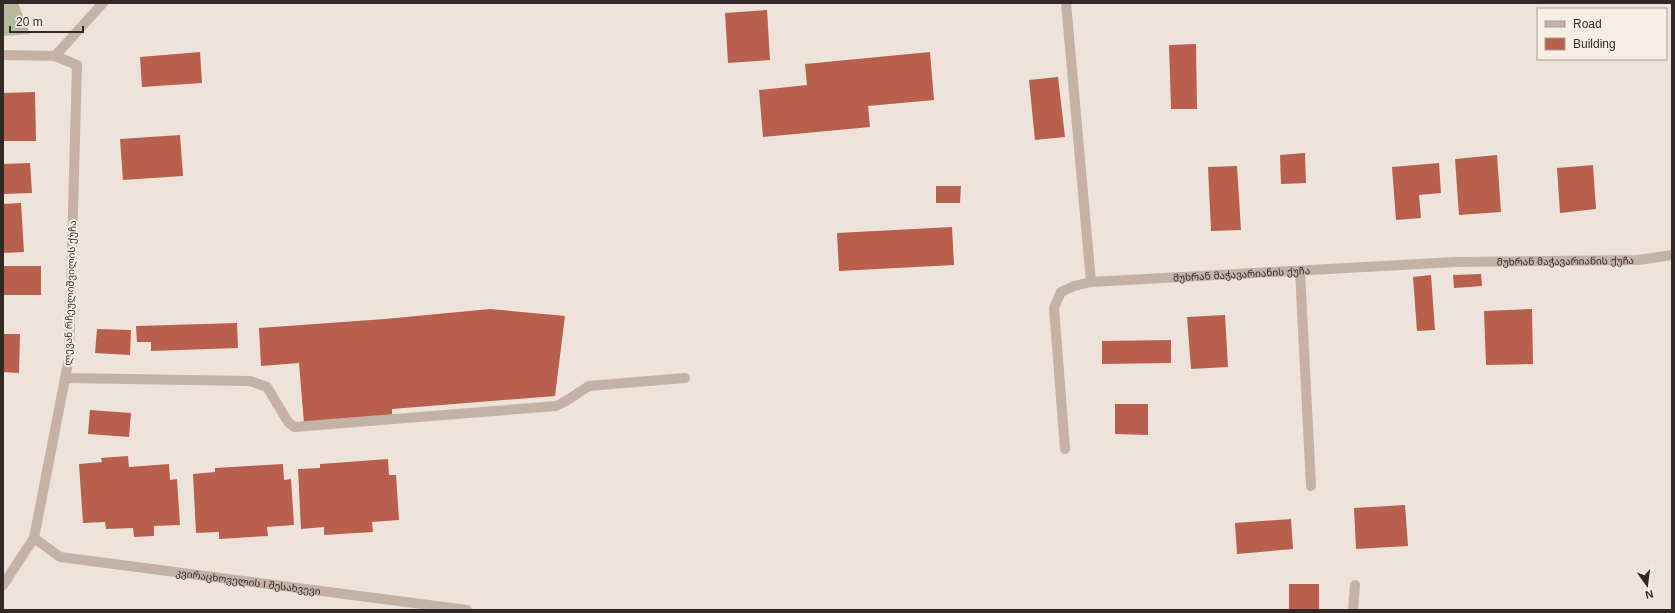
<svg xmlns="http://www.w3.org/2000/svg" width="1675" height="613" viewBox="0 0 1675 613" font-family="Helvetica,'Noto Sans Georgian',sans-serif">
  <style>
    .green { fill: #b3bb9c }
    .building { fill: #b85f4e }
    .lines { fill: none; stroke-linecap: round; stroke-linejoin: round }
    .lane { stroke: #c4b2a7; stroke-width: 10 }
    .street { stroke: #c4b2a7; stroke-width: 10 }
    .labels { text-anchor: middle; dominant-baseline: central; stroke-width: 4; stroke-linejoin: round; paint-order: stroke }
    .street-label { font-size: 10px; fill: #322927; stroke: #f6ede5 }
  </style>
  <rect width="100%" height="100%" fill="#eee3da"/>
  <polygon class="green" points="3,3 18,3 30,34 3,36"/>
  <g class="building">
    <polygon points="767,10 770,60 728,63 725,13"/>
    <polygon points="1196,44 1197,109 1171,109 1169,45"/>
    <polygon points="200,52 202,83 142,87 140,57"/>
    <polygon points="930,52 934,100 868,106 870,127 763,137 759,90 807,85 805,64"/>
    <polygon points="1058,77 1065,137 1035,140 1029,80"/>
    <polygon points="35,92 36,141 3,141 3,93"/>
    <polygon points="180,135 183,176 123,180 120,139"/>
    <polygon points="1305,153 1306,183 1281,184 1280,155"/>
    <polygon points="1497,155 1501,212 1459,215 1455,159"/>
    <polygon points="30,163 32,193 3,194 3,164"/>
    <polygon points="1439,163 1441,193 1419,195 1421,218 1396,220 1392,167"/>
    <polygon points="1593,165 1596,209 1560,213 1557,168"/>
    <polygon points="1237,166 1241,230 1211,231 1208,167"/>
    <polygon points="936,186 961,186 960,203 936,203"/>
    <polygon points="21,203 24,252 3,253 3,204"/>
    <polygon points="952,227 954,265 839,271 837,233"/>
    <rect x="3" y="266" width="38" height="29"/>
    <polygon points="1481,274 1482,286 1454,288 1453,275"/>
    <polygon points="1431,275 1435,330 1417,331 1413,277"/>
    <polygon points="490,309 565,316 555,396 392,409 392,416 304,423 299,363 261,366 259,328 385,319"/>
    <polygon points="1532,309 1533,364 1486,365 1484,311"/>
    <polygon points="1225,315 1228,367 1191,369 1187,317"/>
    <polygon points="237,323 238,348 151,351 151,342 137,342 136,326"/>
    <polygon points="97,329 131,330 130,355 95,353"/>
    <polygon points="3,334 20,334 19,373 3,372"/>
    <polygon points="1171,340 1171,363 1102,364 1102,341"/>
    <polygon points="1115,404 1148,404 1148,435 1115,434"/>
    <polygon points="90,410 131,413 129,437 88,434"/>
    <polygon points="128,456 129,467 169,464 170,480 177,479 180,525 154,526 154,536 134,537 133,528 106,529 105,522 83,523 79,464 102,462 101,458"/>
    <polygon points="388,459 389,475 396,475 399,520 372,522 373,532 324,535 324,527 301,529 298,469 320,468 320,464"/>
    <polygon points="283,464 284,480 291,479 294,525 267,527 268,536 219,539 219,532 196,533 193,474 215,472 215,468"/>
    <polygon points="1405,505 1408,546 1356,549 1354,508"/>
    <polygon points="1291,519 1293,549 1237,554 1235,523"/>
    <rect x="1289" y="584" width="30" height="26"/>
  </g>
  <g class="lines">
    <g class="lane">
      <polyline points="1300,271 1311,486"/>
      <path d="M65 378 250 381 267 387 288 422 294 427 556 406C568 401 577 393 589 386L685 378"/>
      <polyline points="1065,449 1054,308 1061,292 1074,286 1091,282"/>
      <path id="s1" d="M34 538 60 557 467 610"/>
      <polyline points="1353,610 1355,585"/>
    </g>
    <g class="street">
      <path id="s2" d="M1066 3 1091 282 1455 262 1639 260 1672 255"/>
      <polyline points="3,55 55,56 77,65 69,358 34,538 3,585"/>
      <polyline points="55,56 103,3"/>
    </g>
  </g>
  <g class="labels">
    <g class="street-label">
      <text stroke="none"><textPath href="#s2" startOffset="755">მუხრან მაჭავარიანის ქუჩა</textPath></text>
      <text stroke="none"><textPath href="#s2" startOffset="431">მუხრან მაჭავარიანის ქუჩა</textPath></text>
      <text transform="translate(70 293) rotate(-88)">ლევან რჩეულიშვილის ქუჩა</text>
      <text stroke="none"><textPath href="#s1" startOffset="222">კვირაცხოველის I შესახვევი</textPath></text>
    </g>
  </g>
  <rect width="1675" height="613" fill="none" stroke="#322927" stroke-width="8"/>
  <rect x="1537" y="8" width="130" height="52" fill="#f6ede5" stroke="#a89f99"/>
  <rect x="1545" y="21" width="20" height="6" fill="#c4b2a7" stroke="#a89f99"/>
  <text x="1573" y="28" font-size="12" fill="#322927">Road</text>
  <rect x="1545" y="38" width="20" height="12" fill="#b85f4e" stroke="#a89f99"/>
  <text x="1573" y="48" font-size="12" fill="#322927">Building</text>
  <g transform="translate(1647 585) rotate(166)" stroke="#f6ede5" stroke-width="3" paint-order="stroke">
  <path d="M0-3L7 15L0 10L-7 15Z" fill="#322927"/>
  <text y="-6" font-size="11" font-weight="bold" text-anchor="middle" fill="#322927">N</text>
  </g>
  <path d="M10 26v6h73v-6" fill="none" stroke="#322927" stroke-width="2"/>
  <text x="16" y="26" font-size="12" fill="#322927" stroke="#f6ede5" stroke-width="3" paint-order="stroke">20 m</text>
</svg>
